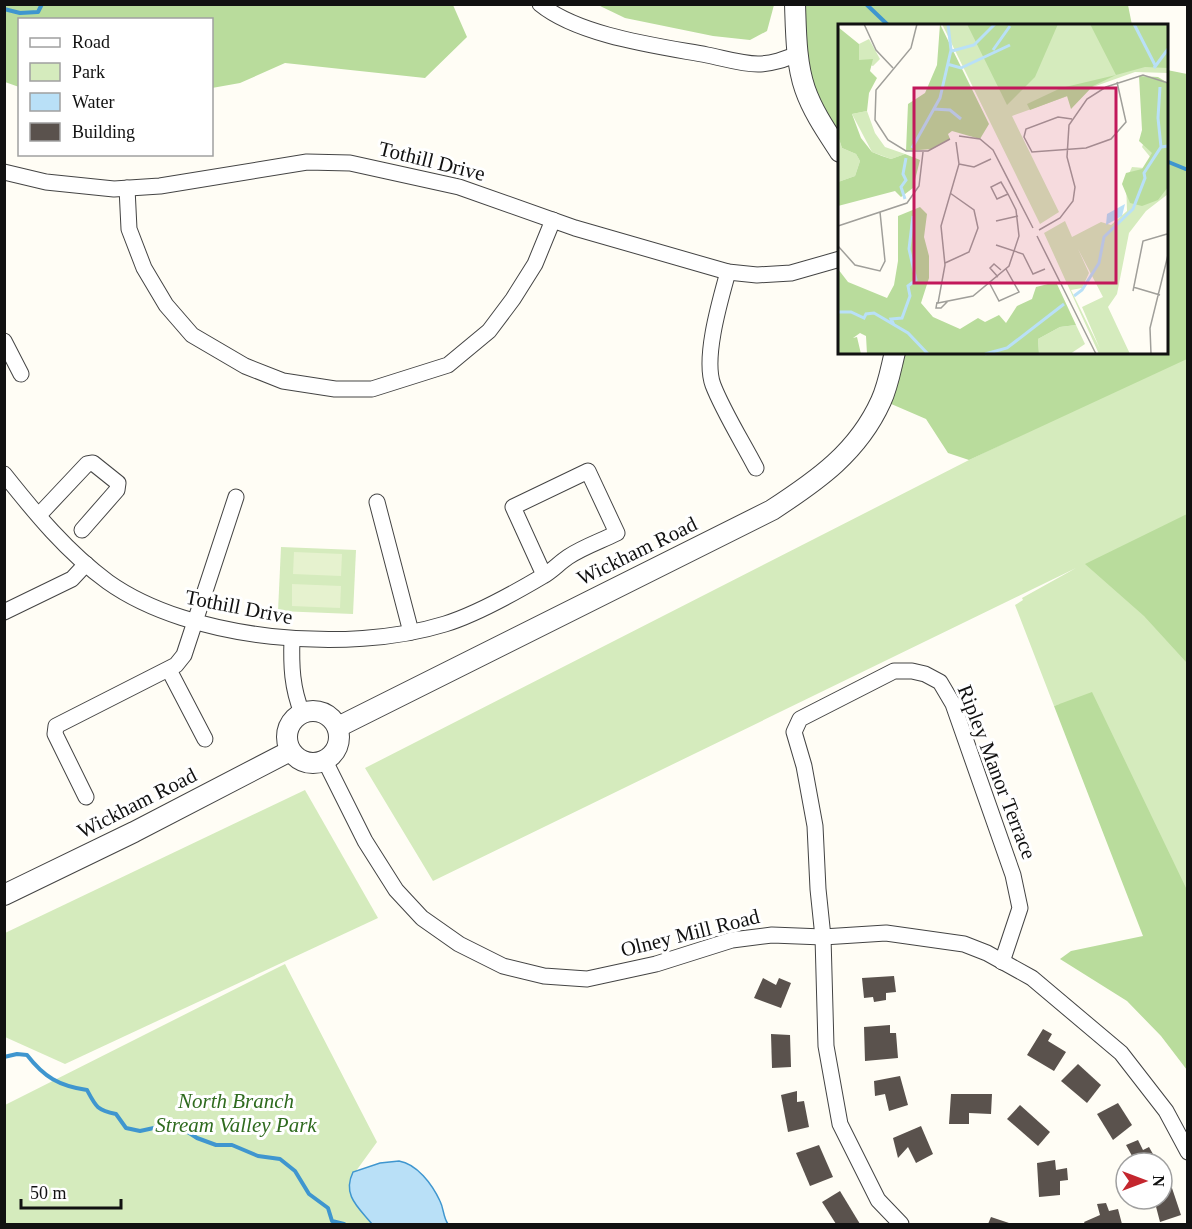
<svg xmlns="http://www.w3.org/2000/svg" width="1192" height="1229" viewBox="0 0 1192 1229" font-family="Georgia,serif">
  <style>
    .green { fill: #d5ebbd }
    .forest { fill: #b9dc9c }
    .pitch { fill: #e6f2cf }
    .water { fill: #b9e0f7; stroke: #3f96cf; stroke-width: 1.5 }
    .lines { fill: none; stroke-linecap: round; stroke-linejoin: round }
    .stream { stroke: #3f96cf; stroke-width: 4 }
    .building { fill: #5a524d }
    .minor-casing { stroke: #444; stroke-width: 17 }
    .tertiary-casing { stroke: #444; stroke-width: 22 }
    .minor { stroke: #fff; stroke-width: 15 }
    .tertiary { stroke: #fff; stroke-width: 20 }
    .labels { text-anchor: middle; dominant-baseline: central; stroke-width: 6; stroke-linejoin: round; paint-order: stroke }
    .street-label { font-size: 21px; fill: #111; stroke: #fff }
    .park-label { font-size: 21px; font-style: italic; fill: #2f6b1f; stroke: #fff }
    .inset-river { fill: none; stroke: #b9e0f7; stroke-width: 3 }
    .inset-road { fill: none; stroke: #a09f9a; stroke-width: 1.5 }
    .view { fill: #c2185b; fill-opacity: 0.15; stroke: #c2185b; stroke-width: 3 }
    .inset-edge { fill: none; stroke: #111; stroke-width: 3 }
  </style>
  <rect width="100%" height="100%" fill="#fffdf5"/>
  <g class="green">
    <polygon points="1187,356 1187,1053 1060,704 1054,706 1015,605 1023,600 1022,598 1076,568 433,881 365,768 969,460"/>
    <polygon points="281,547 356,550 353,614 278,611"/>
    <polygon points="305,790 378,918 65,1064 5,1037 5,933"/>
    <polygon points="285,964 377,1142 356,1171 377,1224 5,1224 5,1105"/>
  </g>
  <g class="forest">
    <polygon points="5,4 453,5 467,37 425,78 285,63 240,83 212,88 212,20 20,20 19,87 5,82"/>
    <polygon points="598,5 774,5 767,31 750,40 713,36 625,18"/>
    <polygon points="795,5 1128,5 1132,25 840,26 839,152 816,113"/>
    <polygon points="1167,70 1187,74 1187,359 969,460 948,453 926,419 882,400 895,353 1166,352"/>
    <polygon points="1187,514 1187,663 1144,616 1085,564"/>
    <polygon points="1092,692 1187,890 1187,1070 1161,1036 1127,1001 1060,959 1071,951 1143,936 1054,706"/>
  </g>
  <g class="pitch">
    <polygon points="294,552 342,554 341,576 293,574"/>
    <polygon points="292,584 341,586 340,608 292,606"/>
  </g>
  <path class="water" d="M399 1161C417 1164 432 1184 440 1201 444 1209 443 1217 448 1224H372C358 1207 342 1195 353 1172L380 1163Z"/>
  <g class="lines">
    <g class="stream">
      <polyline points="866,4 889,26"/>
      <polyline points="4,9 20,13 38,12 42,4"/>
      <polyline points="1166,161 1188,170"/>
      <path d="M4 1057 17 1054 27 1055C44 1077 59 1086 87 1090 96 1107 97 1110 116 1114L126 1128 140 1131 163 1126 183 1129 197 1138 216 1145H232L258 1156 280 1159 295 1171 309 1194 328 1208 332 1221 344 1224"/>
    </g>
  </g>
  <g class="building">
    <polygon points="894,976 896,992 886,993 886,1000 874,1002 873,997 864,998 862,978"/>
    <polygon points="763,978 776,985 779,978 791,983 781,1008 754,998"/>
    <polygon points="890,1025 890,1033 896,1033 898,1058 865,1061 864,1027"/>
    <polygon points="1043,1029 1052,1034 1048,1041 1066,1052 1054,1071 1027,1055"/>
    <polygon points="771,1034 790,1035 791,1067 772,1068"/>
    <polygon points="1078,1064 1101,1085 1087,1103 1061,1081"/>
    <polygon points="900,1076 908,1105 889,1111 885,1094 875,1096 874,1081"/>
    <polygon points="797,1091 797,1102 804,1101 809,1127 788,1132 781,1095"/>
    <polygon points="951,1094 992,1094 991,1114 969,1113 969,1124 949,1124"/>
    <polygon points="1118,1103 1132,1125 1113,1140 1097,1114"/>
    <polygon points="1020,1105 1050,1132 1038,1146 1007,1119"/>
    <polygon points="921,1126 933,1154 916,1163 908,1147 898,1158 893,1138"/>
    <polygon points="1138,1140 1143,1150 1149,1147 1158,1163 1136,1163 1126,1145"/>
    <polygon points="819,1145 833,1177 810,1186 796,1153"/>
    <polygon points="1055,1160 1056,1170 1067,1168 1068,1180 1060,1181 1060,1195 1039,1197 1037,1163"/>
    <polygon points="1171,1185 1181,1215 1160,1222 1154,1199 1162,1199 1162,1188"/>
    <polygon points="840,1191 860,1224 836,1224 822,1202"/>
    <polygon points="1106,1203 1109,1211 1118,1209 1122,1224 1085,1224 1084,1222 1100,1215 1097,1204"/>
    <polygon points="991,1217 1012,1224 988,1224"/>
  </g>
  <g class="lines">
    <defs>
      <g id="minor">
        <path d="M540 4C579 36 658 46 707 55 723 58 741 64 758 64 772 64 785 59 798 54"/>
        <polyline points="4,172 46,182 114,189 160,186 307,162 350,163 459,187 575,228 728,272 757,275 791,273 840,259"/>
        <polyline points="127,188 129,229 144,268 166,305 192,335 245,366 283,381 335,389 372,389 448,365 489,331 513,299 535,264 553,220"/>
        <path d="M728 272C720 301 703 358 713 385 723 411 743 443 756 468"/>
        <polyline points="4,341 21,374"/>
        <path d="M4 474C35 513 67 552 108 582 191 641 348 654 445 624 474 615 516 592 543 576 552 571 559 563 568 557 583 547 601 541 617 533L588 471 513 507 544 575"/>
        <polyline points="377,502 411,632"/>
        <polyline points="39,515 87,464 93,463 118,483 117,490 82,530"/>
        <polyline points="4,612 72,579 86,564"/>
        <path d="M292 639C291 666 292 688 302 713"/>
        <polyline points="169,670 205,739"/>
        <polyline points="325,761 365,841 396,890 422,918 459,944 503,966 544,976 587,979 656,964 732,940 772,935 823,937 886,933 964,944 987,953 1032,978 1121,1053 1166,1111 1188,1152"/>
        <polyline points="86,797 55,734 56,726 176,665 184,655 236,497"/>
        <polyline points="901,1224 878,1200 840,1124 826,1046 823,937 818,889 815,826 804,766 794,732 800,719 894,671 912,671 925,674 940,682 953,704 1013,875 1020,908 1002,962"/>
      </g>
      <g id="tertiary">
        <path d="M795 4C796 32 796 63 805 89 813 112 827 132 840 152"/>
        <circle cx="313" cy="737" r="26"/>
        <path d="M338 727 772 510C818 480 858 452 881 401 888 386 891 368 895 352"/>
        <polyline points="4,895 134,832 290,751"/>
      </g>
    </defs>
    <use href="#minor" class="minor-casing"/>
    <use href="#tertiary" class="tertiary-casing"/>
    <use href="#minor" class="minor"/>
    <use href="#tertiary" class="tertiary"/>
  </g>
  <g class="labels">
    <g class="street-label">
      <text transform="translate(432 161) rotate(14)">Tothill Drive</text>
      <text transform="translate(637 551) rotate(-26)">Wickham Road</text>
      <text transform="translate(239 607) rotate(11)">Tothill Drive</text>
      <text transform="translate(997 772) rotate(69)">Ripley Manor Terrace</text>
      <text transform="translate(137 803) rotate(-27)">Wickham Road</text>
      <text transform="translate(690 933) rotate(-14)">Olney Mill Road</text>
    </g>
    <g class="park-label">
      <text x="236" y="1101">North Branch<tspan x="236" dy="24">Stream Valley Park</tspan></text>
    </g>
  </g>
  <g transform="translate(838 24)">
    <rect width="330" height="330" fill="#fffdf5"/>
    <path d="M104 0H330V49L297 48 174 92 221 188 202 200ZM31 15 42 35 35 42 21 38 13 24ZM330 63V170L308 187 291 209 279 270 270 283 292 330H261L206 209 227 197 234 213 263 198 273 201 289 187 288 156 294 143 306 144 313 134 304 123ZM240 225 265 273 244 283 262 325 233 266 244 264 251 249ZM29 87 37 109 47 123 67 130 53 135 34 128 14 90ZM0 112 4 124 18 130 22 137 17 152 0 158ZM238 301 247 320 232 330H201L200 315 222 303Z" fill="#d5ebbd" fill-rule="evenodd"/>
    <path d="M102 0 151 100 142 115 114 107 110 110 112 115 94 125 68 127 70 80 87 69 99 41ZM129 0H220L197 53 169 81ZM252 0H330V44L307 43 278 51 255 62 233 85 229 72 192 86 189 80 223 64 278 51ZM0 3 21 20V36L35 35 32 47 39 54 31 69 29 87 14 90 23 114 34 128 44 132 53 135 67 130 82 136 75 164 63 173 57 167 0 182V158L17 152 22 137 18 130 4 124 0 112ZM301 52 320 53 330 59V163L320 176 304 182 292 179 284 160 288 149 304 145 314 129 301 117 304 106ZM82 183 89 190 86 213 91 232V254L83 279 95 293 122 305 140 294 147 298 161 291 168 299 179 282 194 275 198 263 218 258 238 301 222 303 200 315 201 330H29L28 312 22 309 15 314 19 313 23 330H0V245L10 258 49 274 56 261 60 237V192Z" fill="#b9dc9c"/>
    <path d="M287 180 284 192 268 201 269 190Z" fill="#b9e0f7"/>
    <path class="inset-river" d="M296 0 317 41M155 26 172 2M114 27 136 21 157 0M109 40 123 44 172 21M316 44 330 25M322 63 320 94 323 123M95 85 112 86 123 95M74 124 102 74 113 26 110 0M67 175 63 163 68 156 65 150 68 134M236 272 244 266 261 239 266 213 295 185 307 154 306 149 323 123 330 122M0 288H13L26 294 28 290 36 289 70 309 90 330M56 301 53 295 64 294 72 272 70 262 78 256 71 225 75 192M147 330 169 324 226 280"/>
    <path class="inset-road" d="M26 0 38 26 55 44M79 0 73 24 38 66 37 96 50 116 68 127H90L112 115M234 95 220 93 188 105 186 113 194 128 248 124 273 115 288 98 279 58M121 112 142 115 155 126 195 204M118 118 121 140 103 202 107 241 100 279 135 272 171 242 181 212 178 186 170 170 163 158 153 163 159 175 170 170M121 140 136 143 153 135M158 197 180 192M0 202 69 179 81 162 85 128M201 206 222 194 235 177 237 163 229 133 231 101 249 75 268 63 305 51 330 59M199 212 258 330M158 221 185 230 195 250 207 245M0 222 17 241 42 247 47 237 42 188M107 239 131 228 140 204 136 186 112 169M160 253 152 244 156 240 163 246M152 260 161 277 181 268 168 245M295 263 322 271M295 267 305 217 329 210M99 278 98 284H103L110 277M313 330 312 304 330 231"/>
    <path class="view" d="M76 64H278V259H76Z"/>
    <rect width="330" height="330" class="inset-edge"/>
  </g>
  <rect width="1192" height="1229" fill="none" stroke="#111111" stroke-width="12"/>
  <rect x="18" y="18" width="195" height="138" fill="#ffffff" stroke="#a0a0a0" stroke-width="1.5"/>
  <rect x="30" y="38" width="30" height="9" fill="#ffffff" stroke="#a0a0a0" stroke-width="1.5"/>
  <text x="72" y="48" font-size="18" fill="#111111">Road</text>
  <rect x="30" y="63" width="30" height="18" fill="#d5ebbd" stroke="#a0a0a0" stroke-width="1.5"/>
  <text x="72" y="78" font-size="18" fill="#111111">Park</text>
  <rect x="30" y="93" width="30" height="18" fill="#b9e0f7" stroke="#a0a0a0" stroke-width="1.5"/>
  <text x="72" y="108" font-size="18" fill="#111111">Water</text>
  <rect x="30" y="123" width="30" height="18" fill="#5a524d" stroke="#a0a0a0" stroke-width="1.5"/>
  <text x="72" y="138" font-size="18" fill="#111111">Building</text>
  <g transform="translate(1144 1181) rotate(90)"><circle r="28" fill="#ffffff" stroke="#a0a0a0" stroke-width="1.5"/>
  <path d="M0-4.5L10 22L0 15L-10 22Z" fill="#c4262e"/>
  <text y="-9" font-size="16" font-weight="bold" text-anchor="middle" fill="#111111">N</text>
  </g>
  <path d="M21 1199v9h100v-9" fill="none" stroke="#111111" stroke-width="3"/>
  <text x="30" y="1199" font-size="18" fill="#111111" stroke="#ffffff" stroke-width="4.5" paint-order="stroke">50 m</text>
</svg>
